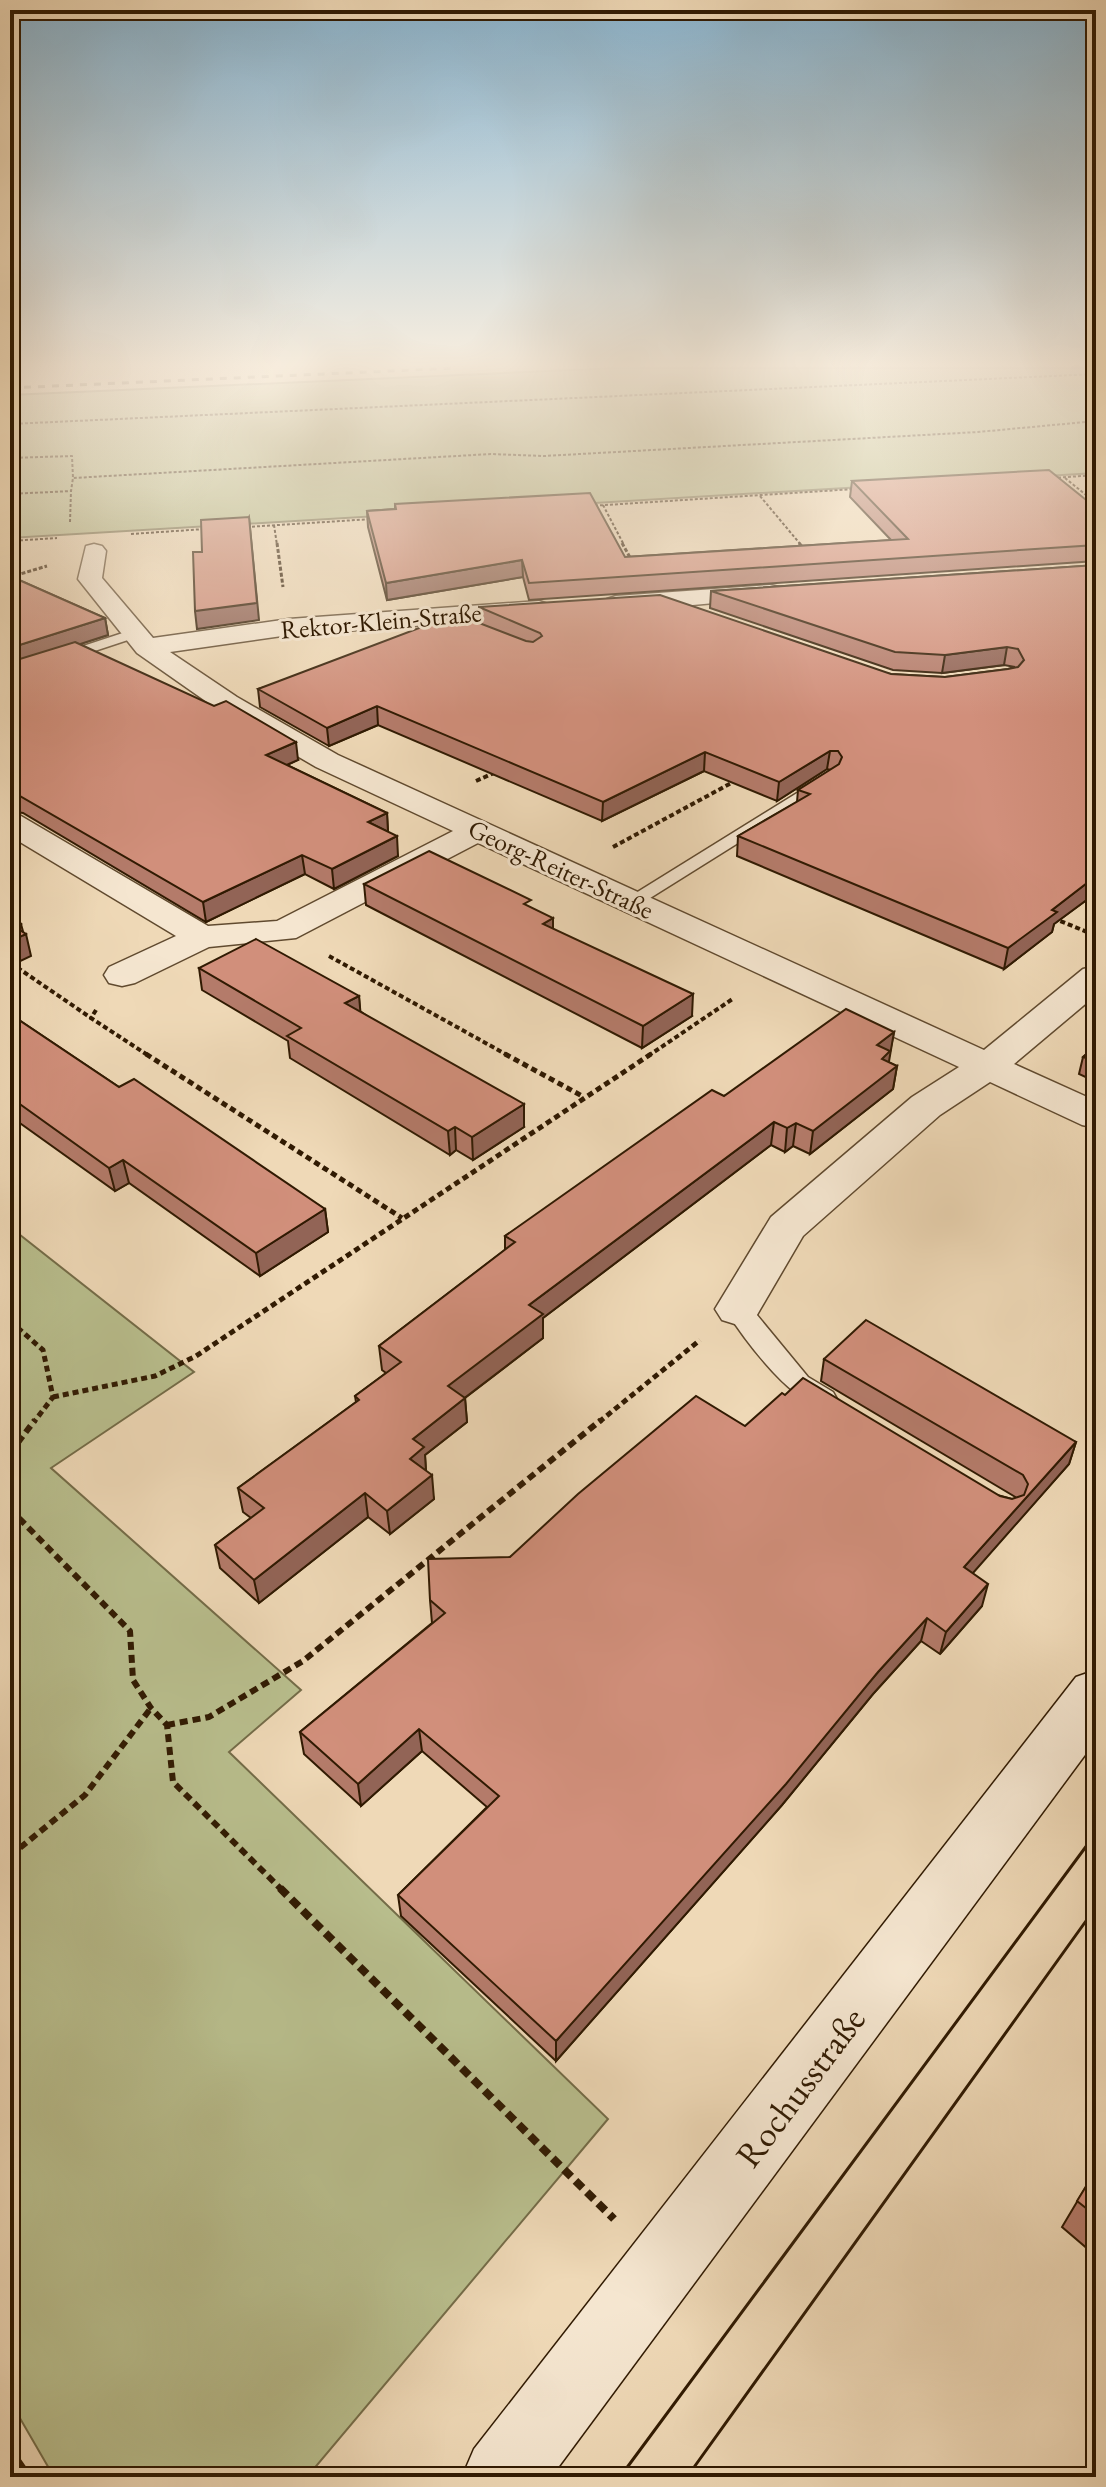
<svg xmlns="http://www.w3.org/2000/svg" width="1106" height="2487" viewBox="0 0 1106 2487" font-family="'EB Garamond',serif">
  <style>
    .green { fill: #b9bf8e; stroke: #746c48; stroke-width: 2 }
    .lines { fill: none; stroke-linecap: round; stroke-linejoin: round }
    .lane-casing { stroke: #604a2f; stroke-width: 3 }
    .street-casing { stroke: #604a2f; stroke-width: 3 }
    .secondary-casing { stroke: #301a02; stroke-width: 3 }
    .path-far5 { stroke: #301a02; stroke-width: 2; stroke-dasharray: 3 2; stroke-linecap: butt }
    .path-far4 { stroke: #301a02; stroke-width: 3; stroke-dasharray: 4 2; stroke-linecap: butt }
    .path-far3 { stroke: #301a02; stroke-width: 4; stroke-dasharray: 5 3; stroke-linecap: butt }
    .path-far2 { stroke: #301a02; stroke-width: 5; stroke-dasharray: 6 4; stroke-linecap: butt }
    .path-far1 { stroke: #301a02; stroke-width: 6; stroke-dasharray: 8 5; stroke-linecap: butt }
    .path { stroke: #301a02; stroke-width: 8; stroke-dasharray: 10 6; stroke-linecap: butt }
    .lane { fill: #f5e6d0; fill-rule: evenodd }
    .street { fill: #f5e6d0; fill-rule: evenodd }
    .secondary { fill: #f5e6d0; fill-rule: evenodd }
    .tram { stroke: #301a02; stroke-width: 3 }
    .rail { stroke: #301a02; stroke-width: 3; stroke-dasharray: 7 7; stroke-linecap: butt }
    .wall { fill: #b47b6a; stroke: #301a02; stroke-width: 2 }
    .shaded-wall { fill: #926456; stroke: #301a02; stroke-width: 2 }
    .building { fill: #d18f7b; stroke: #301a02; stroke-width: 2 }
    .labels { text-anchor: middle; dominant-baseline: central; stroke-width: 6; stroke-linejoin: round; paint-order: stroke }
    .far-street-label { font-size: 26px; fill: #301a02; stroke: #f5e6d0 }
    .near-street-label { font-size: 36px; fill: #301a02; stroke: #f5e6d0 }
  </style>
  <rect width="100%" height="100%" fill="#efd9b7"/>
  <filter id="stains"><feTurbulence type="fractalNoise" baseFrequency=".0025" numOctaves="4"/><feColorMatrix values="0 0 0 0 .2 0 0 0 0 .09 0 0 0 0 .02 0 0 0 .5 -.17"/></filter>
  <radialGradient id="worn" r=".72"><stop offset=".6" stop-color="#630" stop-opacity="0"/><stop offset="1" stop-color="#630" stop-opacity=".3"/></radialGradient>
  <g class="green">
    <polygon points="617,368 1096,368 1096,473 10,538 10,395"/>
    <polygon points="10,1227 194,1372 51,1468 301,1690 229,1752 608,2119 307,2477 54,2477 10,2401"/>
  </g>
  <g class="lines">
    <defs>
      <g id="lane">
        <polygon points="135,629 140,630 140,636 10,679 10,670"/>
        <polygon points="823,777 831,782 829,786 639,905 625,905 623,901"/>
        <path d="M738 1300 747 1303 808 1377 833 1392 837 1399 833 1406C799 1416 742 1336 725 1309L729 1303Z"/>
      </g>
      <g id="street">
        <polygon points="94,544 102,546 106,551 102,578 153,638 289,619 539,601 548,604 552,609 548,614 539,617 289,635 170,652 237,697 338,755 984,1050 1083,969 1096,966 1096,995 1014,1064 1096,1101 1096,1128 1082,1125 990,1082 940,1115 803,1236 754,1320 738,1325 722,1320 715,1309 771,1217 912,1097 959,1067 478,843 296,938 209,947 135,983 122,986 109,983 104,975 109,967 176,936 10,836 10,813 21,816 208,926 277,921 453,831 316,767 217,709 137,653 78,579 86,546"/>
        <polygon points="770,585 779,587 782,592 779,597 616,612 607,609 603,604 607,599 616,596"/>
      </g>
      <polygon id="secondary" points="1096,1670 1096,1740 551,2477 462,2477 474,2449 1076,1677"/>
    </defs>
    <use href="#lane" class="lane-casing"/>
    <use href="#street" class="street-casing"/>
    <use href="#secondary" class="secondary-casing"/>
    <g class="path-far5">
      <polyline points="10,424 1096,374"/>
      <polyline points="10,458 72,456 73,478"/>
      <polyline points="1053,478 1096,475"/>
      <polyline points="1065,478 1096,503"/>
      <polyline points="10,494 71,491 73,478 491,454 544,456 978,432 1096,421"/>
      <polyline points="760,496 801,545"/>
      <polyline points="603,505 624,545"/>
      <polyline points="590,506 855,489"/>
      <polyline points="70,522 71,491"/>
      <polyline points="274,525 277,545"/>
      <polyline points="247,527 372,519"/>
      <polyline points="131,534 205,529"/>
      <polyline points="10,541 57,538"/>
    </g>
    <g class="path-far4">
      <polyline points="277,543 283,587"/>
      <polyline points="622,543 632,561"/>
      <polyline points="799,543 805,550"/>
      <polyline points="10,577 47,566"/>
    </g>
    <g class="path-far3">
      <polyline points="476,781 496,772"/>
      <polyline points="613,847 735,781"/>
      <polyline points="1053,918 1092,934"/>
      <polyline points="329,956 509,1056"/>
      <polyline points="10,972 18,968 91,1018"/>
      <polyline points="96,1010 91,1018 149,1056"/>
      <polyline points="648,1056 734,998"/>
    </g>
    <g class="path-far2">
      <polyline points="146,1054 402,1218"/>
      <polyline points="505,1054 584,1097"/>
      <polyline points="10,1321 43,1350 53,1397 34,1422"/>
      <polyline points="53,1397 155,1376 196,1356 651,1054"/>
      <polyline points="599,1422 700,1340"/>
    </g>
    <g class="path-far1">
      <polyline points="10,1453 35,1420"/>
      <polyline points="10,1509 130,1631 133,1680 151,1708 167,1725 173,1782 282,1890"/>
      <polyline points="167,1725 209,1717 303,1661 601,1420"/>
      <polyline points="10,1856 85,1795 151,1708"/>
    </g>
    <polyline class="path" points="280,1888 614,2219"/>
    <use href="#lane" class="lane"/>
    <use href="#street" class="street"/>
    <use href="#secondary" class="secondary"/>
    <g class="tram">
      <polyline points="620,2477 1096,1833"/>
      <polyline points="687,2477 1096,1907"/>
    </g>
    <polyline class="rail" points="10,388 456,368"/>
  </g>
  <g class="wall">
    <polygon points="852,481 1096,508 1096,561 529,600 523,577 387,600 368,527 367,511 395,509 395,504 625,557 891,540 850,497"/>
    <polygon points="1096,565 1096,893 1054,924 1052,932 1004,969 737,856 738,836 797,802 798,790 831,770 827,769 777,801 704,771 602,821 378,725 329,746 260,707 258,689 479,623 479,607 891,674 945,677 1008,669 1015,667 1004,665 942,673 893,670 710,608 711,591"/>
    <polygon points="10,576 105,618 108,635 79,644 298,760 287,765 387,813 388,832 398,856 334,889 305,874 206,922 23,813 10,811"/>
    <polygon points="364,884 531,908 553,929 692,1016 642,1048 366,905"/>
    <polygon points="199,968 359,996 360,1011 524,1127 473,1160 456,1150 450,1155 290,1058 288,1041 202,990"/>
    <polygon points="10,1014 119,1087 325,1209 328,1232 260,1276 129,1183 115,1191 10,1116"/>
    <polygon points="894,1032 888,1062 897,1066 893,1089 810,1154 793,1146 785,1152 771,1145 543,1318 543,1338 465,1398 467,1422 425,1455 426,1471 434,1499 390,1534 368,1517 259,1603 220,1568 215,1545 251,1518 243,1512 238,1488 356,1402 355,1396 386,1373 382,1370 379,1346 505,1250 505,1236 724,1096"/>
    <polygon points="1096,1046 1096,1082 1079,1074 1083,1057"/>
    <polygon points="824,1359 1076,1442 1069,1464 972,1573 982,1606 940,1654 921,1641 873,1694 782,1805 556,2061 401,1916 398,1895 487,1807 422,1751 361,1806 304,1754 300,1732 432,1623 430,1600 510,1557 745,1426 1012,1499 1017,1498 821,1381"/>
    <polygon points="1096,2170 1096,2256 1062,2227"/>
  </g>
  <g class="shaded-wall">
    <polygon points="249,517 259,620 197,629 195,611"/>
    <polygon points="522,560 523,577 387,600 386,583"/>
    <polygon points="105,618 108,635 10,667 10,648"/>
    <polygon points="1007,647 1004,665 942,673 945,655"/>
    <polygon points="377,706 378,725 329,746 327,728"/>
    <polygon points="296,742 298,760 268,773 266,755"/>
    <polygon points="830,751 827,769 777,801 779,782"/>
    <polygon points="705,752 704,771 602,821 603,802"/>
    <polygon points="387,813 388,832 368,822"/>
    <polygon points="397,836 398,856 334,889 332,869"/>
    <polygon points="302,855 305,874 206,922 203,902"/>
    <polygon points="1096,876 1096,893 1054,924 1052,932 1004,969 1008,948 1052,910"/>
    <polygon points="553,918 553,939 543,924"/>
    <polygon points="21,924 24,935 26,934 31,956 10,966 10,942 15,927"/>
    <polygon points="693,994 692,1016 642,1048 643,1026"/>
    <polygon points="359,996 361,1018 345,1003"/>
    <polygon points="894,1032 887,1073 897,1066 893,1089 810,1154 813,1131 877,1045"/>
    <polygon points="524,1104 524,1127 473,1160 472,1137"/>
    <polygon points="774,1122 771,1145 543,1318 543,1338 450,1409 448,1386 529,1305"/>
    <polygon points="796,1123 793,1146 785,1152 787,1128"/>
    <polygon points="455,1127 456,1150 450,1155 448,1131"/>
    <polygon points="123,1160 129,1183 115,1191 109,1168"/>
    <polygon points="325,1209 328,1232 260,1276 256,1253"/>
    <polygon points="465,1398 467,1422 425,1455 426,1471 410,1459 413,1439"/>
    <polygon points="1076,1442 1069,1464 958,1590 964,1567"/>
    <polygon points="432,1475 434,1499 390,1534 387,1511"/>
    <polygon points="365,1493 368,1517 259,1603 254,1580"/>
    <polygon points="988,1584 982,1606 940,1654 946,1632"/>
    <polygon points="927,1618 921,1641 873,1694 782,1805 556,2061 556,2041 878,1672"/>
    <polygon points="419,1729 422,1751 361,1806 358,1784"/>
    <polygon points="10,2445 32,2477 29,2477 10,2448"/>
  </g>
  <g class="building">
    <polygon points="1049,470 1096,508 1096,545 529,583 522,560 386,583 367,511 396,509 395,504 590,493 625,557 908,539 852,481"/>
    <polygon points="249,517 257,603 195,611 193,552 202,552 201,520"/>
    <polygon points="1096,565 1096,876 1052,910 1057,912 1008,948 738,836 810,794 798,790 839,764 842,757 838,751 830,751 779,782 705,752 603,802 377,706 327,728 258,689 456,614 526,641 533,642 542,636 540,633 479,607 660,595 891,674 945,677 1008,669 1018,667 1024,660 1018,649 1007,647 945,655 895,652 711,591"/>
    <polygon points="10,576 105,618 10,648"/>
    <polygon points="75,642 214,706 226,701 296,742 266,755 387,813 368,822 397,836 332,869 302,855 203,902 18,795 10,793 10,662"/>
    <polygon points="429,851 531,900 524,904 553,918 543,924 693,994 643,1026 364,884"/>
    <polygon points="10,917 21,924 15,927 26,934 10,942"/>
    <polygon points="256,939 359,996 345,1003 524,1104 472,1137 455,1127 448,1131 287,1036 301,1028 199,968"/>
    <polygon points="846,1009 894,1032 877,1045 890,1051 882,1059 897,1066 813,1131 796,1123 787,1128 774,1122 529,1305 543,1314 448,1386 465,1398 413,1439 424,1447 410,1459 432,1475 387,1511 365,1493 254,1580 215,1545 264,1508 238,1488 359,1400 355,1396 401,1362 379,1346 515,1242 505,1236 712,1090 724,1096"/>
    <polygon points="10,1014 119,1087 134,1079 325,1209 256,1253 123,1160 109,1168 10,1097"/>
    <polygon points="1096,1046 1096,1062 1083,1057"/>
    <polygon points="866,1320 1076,1442 964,1567 988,1584 946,1632 927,1618 878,1672 786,1784 556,2041 398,1895 499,1796 419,1729 358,1784 300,1732 445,1613 430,1600 428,1559 510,1557 578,1494 696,1396 745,1426 782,1393 785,1395 803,1378 1000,1496 1012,1499 1024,1495 1028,1484 1023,1475 824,1359"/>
    <polygon points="1096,2170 1096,2216 1077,2201"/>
    <polygon points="10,2448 30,2477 10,2477"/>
  </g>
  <linearGradient id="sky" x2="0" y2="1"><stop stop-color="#89b6d3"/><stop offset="0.51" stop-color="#f8eedf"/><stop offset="1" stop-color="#f8eedf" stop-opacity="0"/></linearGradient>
  <rect width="1106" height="716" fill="url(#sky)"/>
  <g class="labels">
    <g class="far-street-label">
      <text transform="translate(381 621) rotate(-5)">Rektor-Klein-Straße</text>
      <text transform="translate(561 869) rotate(25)">Georg-Reiter-Straße</text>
    </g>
    <g class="near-street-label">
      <text transform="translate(800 2087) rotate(-53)">Rochusstraße</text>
    </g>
  </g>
  <rect width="1106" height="2487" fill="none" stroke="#efd9b7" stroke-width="40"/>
  <rect x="12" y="12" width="1082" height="2463" fill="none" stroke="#301a02" stroke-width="4"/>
  <rect x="20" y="20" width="1066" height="2447" fill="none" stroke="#301a02" stroke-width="2"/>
  <rect width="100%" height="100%" filter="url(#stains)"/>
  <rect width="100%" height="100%" fill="url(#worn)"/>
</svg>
